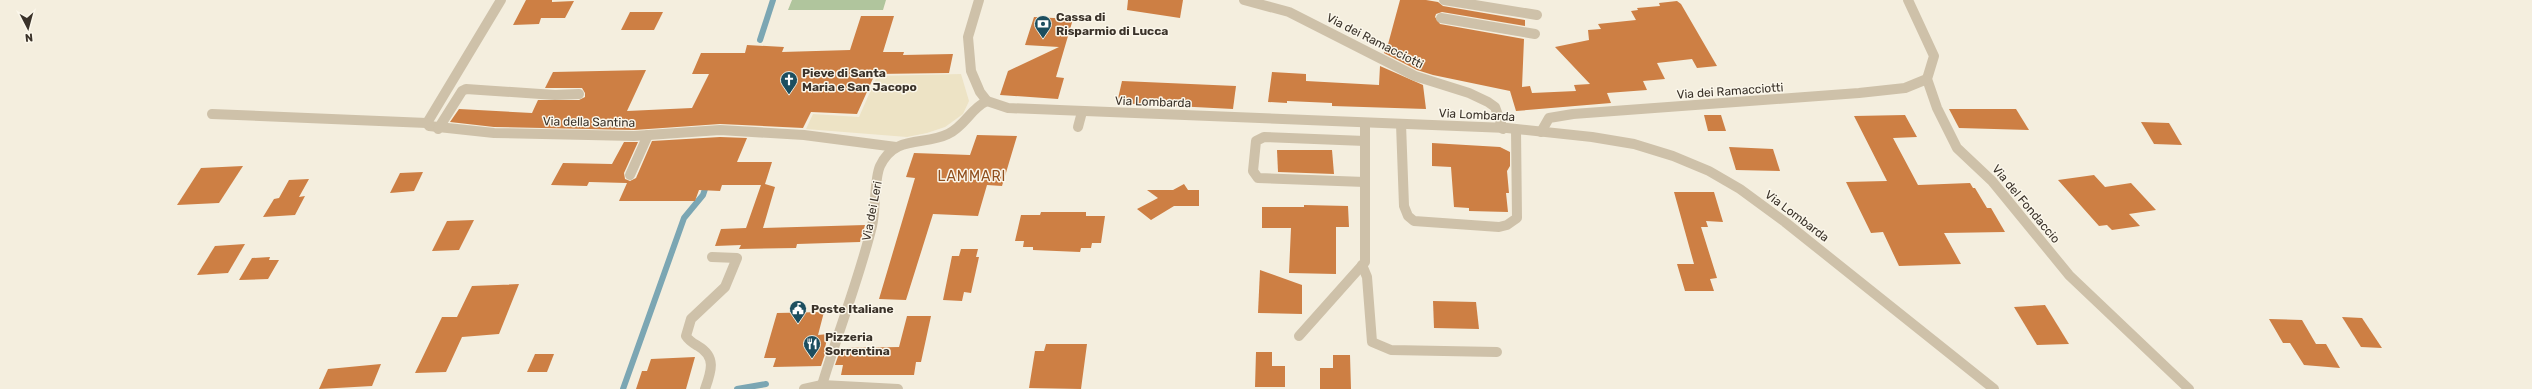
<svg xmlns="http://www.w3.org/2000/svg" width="2532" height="389" viewBox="0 0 2532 389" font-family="Rubik,sans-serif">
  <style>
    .green { fill: #b0c59d }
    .plaza { fill: #ede3c5 }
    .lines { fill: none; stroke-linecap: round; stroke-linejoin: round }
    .stream { stroke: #7ba6b3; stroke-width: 6 }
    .building { fill: #cd7f44 }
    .minor { stroke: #cec1a9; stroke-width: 10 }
    .labels { text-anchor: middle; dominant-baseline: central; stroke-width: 3; stroke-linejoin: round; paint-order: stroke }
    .poi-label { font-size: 12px; font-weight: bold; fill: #3a3229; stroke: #fbf7eb; text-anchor: start }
    .street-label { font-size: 12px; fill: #3a3229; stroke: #fbf7eb }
    .quarter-label { font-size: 14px; letter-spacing: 1px; fill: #8f4e1d; stroke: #fbf7eb }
  </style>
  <rect width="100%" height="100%" fill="#f4eede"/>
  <polygon class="green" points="792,0 886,0 883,10 788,10"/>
  <polygon class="plaza" points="961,74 969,101 963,114 945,127 927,133 907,137 806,129 813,114 859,117 877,76"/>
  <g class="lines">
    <g class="stream">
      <polyline points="760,40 773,0"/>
      <polyline points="623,389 684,218 703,195 707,183"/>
      <polyline points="737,389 766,384"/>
    </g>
  </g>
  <g class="building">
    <polygon points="526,0 552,0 552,2 574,1 565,18 541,18 539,24 513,25"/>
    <polygon points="1128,0 1183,0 1180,18 1127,10"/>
    <polygon points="1400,0 1426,0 1438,2 1443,6 1525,20 1525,26 1442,12 1436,14 1435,17 1440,24 1524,39 1522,87 1530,86 1532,93 1576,91 1574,85 1590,84 1555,47 1589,40 1588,30 1601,29 1598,24 1636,20 1631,11 1638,10 1637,8 1660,6 1659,3 1677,1 1681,4 1717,66 1697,68 1692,59 1657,63 1665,79 1643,81 1647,90 1607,93 1611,103 1516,111 1510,91 1433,75 1417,70 1384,53 1385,47 1387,48"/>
    <polygon points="630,12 663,12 654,30 621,30"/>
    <polygon points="861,16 894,16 883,52 904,52 903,55 953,54 949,73 875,74 857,114 811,112 803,128 720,124 634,130 494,127 450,122 459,109 532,113 538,100 579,100 585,97 585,93 582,88 545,88 553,72 646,70 627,111 692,108 709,74 692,74 701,53 745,53 747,45 784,47 782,52 850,50"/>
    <polygon points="1034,17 1073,19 1056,77 1064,78 1058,99 1000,95 1008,71 1059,47 1025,45"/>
    <polygon points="1380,66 1423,85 1426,109 1332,106 1332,103 1287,101 1287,103 1268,102 1272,72 1306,74 1306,81 1379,85"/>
    <polygon points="1122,81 1236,86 1233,109 1117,103"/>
    <polygon points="1949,109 2016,109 2029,130 1959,128"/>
    <polygon points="1704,115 1721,115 1726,131 1708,131"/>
    <polygon points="1905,115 1917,137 1893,138 1918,185 1970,183 1973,188 1975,188 1987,208 1991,208 2005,232 1944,233 1961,264 1899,266 1883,232 1871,233 1846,182 1887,181 1854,116"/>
    <polygon points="2141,122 2169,123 2182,145 2154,144"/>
    <polygon points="977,135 1017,136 1002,186 987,185 978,216 933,214 906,300 879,299 915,178 906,177 914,153 970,155"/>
    <polygon points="720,137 747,138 737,162 772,162 765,184 775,187 763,228 865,225 860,242 797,244 796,248 739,249 741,245 715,246 721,229 746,228 761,185 722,185 720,191 699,190 695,201 619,201 627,183 589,182 587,186 551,185 563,163 612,164 624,142 638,142 624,173 625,179 630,181 636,178 652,141"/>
    <polygon points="1432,143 1500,147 1510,152 1510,166 1507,171 1509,193 1506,193 1508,212 1469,211 1469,208 1454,207 1451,167 1432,166"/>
    <polygon points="1729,147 1773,149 1780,171 1736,170"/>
    <polygon points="1277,150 1332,150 1334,174 1278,172"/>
    <polygon points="243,166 219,203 177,205 201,168"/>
    <polygon points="423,172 414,191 390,193 400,173"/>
    <polygon points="2094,175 2105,187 2131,183 2156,210 2129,214 2140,226 2112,230 2107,225 2099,226 2058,180"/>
    <polygon points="309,179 299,197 305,196 295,215 263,217 274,199 279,198 289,180"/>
    <polygon points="1184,184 1188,190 1199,190 1199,206 1174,206 1151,220 1137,209 1158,198 1147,190 1173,190"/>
    <polygon points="1674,192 1714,192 1723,222 1706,221 1708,227 1701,227 1717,278 1710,279 1714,291 1685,291 1677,264 1694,264"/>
    <polygon points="1304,205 1348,206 1349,227 1336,227 1336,274 1289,273 1291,228 1262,228 1262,207 1304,207"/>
    <polygon points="1041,212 1086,212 1086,216 1105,216 1101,243 1092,243 1091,248 1081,248 1080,252 1033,250 1033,247 1023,247 1024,241 1015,241 1021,215 1040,215"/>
    <polygon points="474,220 459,250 432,251 447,221"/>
    <polygon points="245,244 228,273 197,275 215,246"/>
    <polygon points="961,249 978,249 976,257 979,257 971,293 964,292 962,301 943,300 952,256 959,256"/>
    <polygon points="270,257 269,260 279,260 268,279 239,280 252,258"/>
    <polygon points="1260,270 1302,285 1302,314 1258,313"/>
    <polygon points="519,284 499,334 462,337 446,372 415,373 442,317 457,317 472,286"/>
    <polygon points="1433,301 1476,302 1479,329 1434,328"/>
    <polygon points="2045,305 2058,326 2069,344 2037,345 2014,307"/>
    <polygon points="824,312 818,335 828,334 825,348 827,348 821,366 773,367 776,358 764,358 777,313"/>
    <polygon points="907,316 931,316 921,362 916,362 914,375 841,375 843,365 835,365 841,348 899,347"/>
    <polygon points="2342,317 2362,318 2382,348 2361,347"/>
    <polygon points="2269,319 2302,320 2316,344 2326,344 2340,368 2304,365 2290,343 2283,343"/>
    <polygon points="1046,344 1087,344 1081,389 1029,388 1035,351 1044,351"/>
    <polygon points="1256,352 1272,352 1272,366 1285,366 1285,387 1255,387"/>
    <polygon points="535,354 554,354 547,372 527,372"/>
    <polygon points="1333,355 1350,355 1351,389 1320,389 1320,368 1333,368"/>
    <polygon points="695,357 686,389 636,389 642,371 647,371 651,359"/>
    <polygon points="381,364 372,386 319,389 328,369"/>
  </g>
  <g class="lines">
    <g class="minor">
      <polyline points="501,0 427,123 429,126 494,133 634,136 720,130 804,135 896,147"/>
      <polyline points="979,0 968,37 971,71 980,92 987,101 1008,108 1507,128 1592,137 1634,144 1673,156 1709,171 1740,189 1785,222 1994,389"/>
      <polyline points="1244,0 1289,12 1415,76 1469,93 1488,102 1495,107 1503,129"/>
      <polyline points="1444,0 1537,15"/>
      <polyline points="1908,0 1934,56 1927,79 1937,108 1957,148 1992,181 2069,275 2189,389"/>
      <polyline points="1441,18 1535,34"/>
      <polyline points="212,114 427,123"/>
      <polyline points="1401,124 1404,206 1408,216 1414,221 1499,227 1507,225 1517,218 1516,130"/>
      <polyline points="1078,127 1082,112"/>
      <polyline points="438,129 462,91 466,89 555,95 579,94"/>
      <polyline points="1541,132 1549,118 1573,114 1859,93 1905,88 1927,79"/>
      <polyline points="1365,141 1264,137 1256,141 1253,171 1258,178 1365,182"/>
      <polyline points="630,175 648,135"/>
      <polyline points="1362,265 1367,277 1372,342 1391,350 1497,352"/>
      <polyline points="1299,336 1365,262 1365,123"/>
      <path d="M822 385C838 332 859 279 872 226 876 210 874 179 880 166 895 134 924 146 948 134 965 126 971 108 987 101"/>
      <path d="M705 389C711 372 717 357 698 346 693 343 689 341 686 336L691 319 725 287 737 258 712 257"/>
      <polyline points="804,389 822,385 898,389"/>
    </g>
  </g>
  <defs>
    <symbol id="bank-pin" viewBox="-11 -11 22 30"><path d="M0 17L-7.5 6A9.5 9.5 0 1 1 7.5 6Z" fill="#1c4e5f" stroke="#fbf7eb"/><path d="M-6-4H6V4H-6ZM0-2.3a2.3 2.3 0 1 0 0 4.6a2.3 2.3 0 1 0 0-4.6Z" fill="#fff"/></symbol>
    <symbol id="church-pin" viewBox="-11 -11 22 30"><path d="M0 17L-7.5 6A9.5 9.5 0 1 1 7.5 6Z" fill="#1c4e5f" stroke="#fbf7eb"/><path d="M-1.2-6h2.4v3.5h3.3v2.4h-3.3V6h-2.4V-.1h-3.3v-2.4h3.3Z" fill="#fff"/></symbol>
    <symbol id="civic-pin" viewBox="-11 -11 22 30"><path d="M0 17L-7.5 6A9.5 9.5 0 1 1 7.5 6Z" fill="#1c4e5f" stroke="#fbf7eb"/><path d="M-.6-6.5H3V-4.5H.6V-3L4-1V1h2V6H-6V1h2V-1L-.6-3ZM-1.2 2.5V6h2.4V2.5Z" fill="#fff"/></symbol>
    <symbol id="restaurant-pin" viewBox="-11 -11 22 30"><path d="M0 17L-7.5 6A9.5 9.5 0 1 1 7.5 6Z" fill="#1c4e5f" stroke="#fbf7eb"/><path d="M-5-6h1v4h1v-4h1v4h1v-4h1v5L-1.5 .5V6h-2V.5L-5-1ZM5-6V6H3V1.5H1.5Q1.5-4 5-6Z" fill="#fff"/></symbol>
  </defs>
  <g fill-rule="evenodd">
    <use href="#bank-pin" x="1033" y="14" width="20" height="27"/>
    <use href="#church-pin" x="779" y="70" width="20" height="27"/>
    <use href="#civic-pin" x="788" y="299" width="20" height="27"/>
    <use href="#restaurant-pin" x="802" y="334" width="20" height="27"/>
  </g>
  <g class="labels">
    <g class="poi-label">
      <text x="1056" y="17">Cassa di<tspan x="1056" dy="14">Risparmio di Lucca</tspan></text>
      <text x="802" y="73">Pieve di Santa<tspan x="802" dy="14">Maria e San Jacopo</tspan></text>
      <text x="811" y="309">Poste Italiane</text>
      <text x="825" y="337">Pizzeria<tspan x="825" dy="14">Sorrentina</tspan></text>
    </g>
    <g class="street-label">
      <text transform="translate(1375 41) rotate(27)">Via dei Ramacciotti</text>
      <text transform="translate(1730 91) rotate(-4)">Via dei Ramacciotti</text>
      <text transform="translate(1153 102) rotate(2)">Via Lombarda</text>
      <text transform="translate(1477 115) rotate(3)">Via Lombarda</text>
      <text transform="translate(589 122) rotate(1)">Via della Santina</text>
      <text transform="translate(2026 204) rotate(50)">Via del Fondaccio</text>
      <text transform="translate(872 211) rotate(-79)">Via dei Leri</text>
      <text transform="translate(1797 216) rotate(37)">Via Lombarda</text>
    </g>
    <g class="quarter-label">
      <text x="972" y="176">LAMMARI</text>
    </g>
  </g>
  <g transform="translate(28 28) rotate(174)" stroke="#fbf7eb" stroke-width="3" paint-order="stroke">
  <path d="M0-3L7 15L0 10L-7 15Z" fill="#3a3229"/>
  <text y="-6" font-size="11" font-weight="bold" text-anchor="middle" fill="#3a3229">N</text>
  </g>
</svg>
